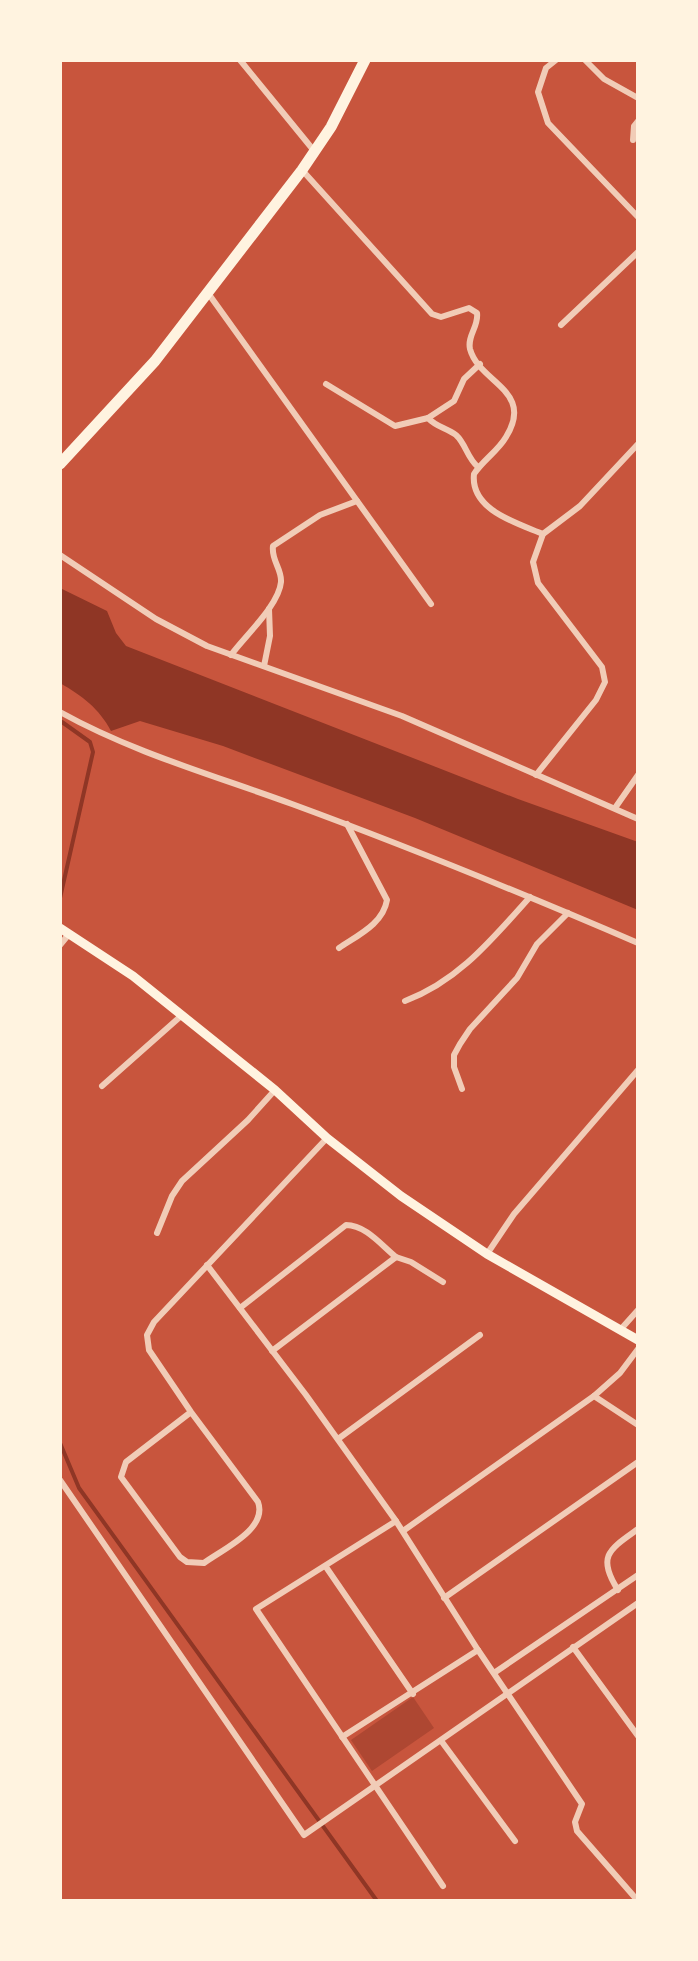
<svg xmlns="http://www.w3.org/2000/svg" width="698" height="1961" viewBox="0 0 698 1961" font-family="Jost,sans-serif">
  <style>
    .green { fill: #ae4732 }
    .water { fill: #8f3625 }
    .lines { fill: none; stroke-linecap: round; stroke-linejoin: round }
    .stream { stroke: #8f3625; stroke-width: 4 }
    .minor { stroke: #f1ccb7; stroke-width: 6 }
    .secondary { stroke: #fff3e0; stroke-width: 9 }
    .trunk { stroke: #fff3e0; stroke-width: 11 }
  </style>
  <rect width="100%" height="100%" fill="#c8553d"/>
  <polygon class="green" points="413,1697 434,1728 372,1771 351,1740"/>
  <path class="water" d="M60 588 107 611 116 633 126 646 518 799 638 842V910L415 818 223 746 140 721 111 731C99 708 82 696 60 683Z"/>
  <g class="lines">
    <g class="stream">
      <polyline points="60,898 93,752 90,742 62,722"/>
      <polyline points="60,1443 79,1488 377,1901"/>
    </g>
    <g class="minor">
      <polyline points="240,60 315,152"/>
      <polyline points="556,60 546,68 538,92 548,123 638,217"/>
      <polyline points="585,60 604,79 638,98"/>
      <polyline points="633,140 634,126 638,121"/>
      <path d="M302 170 432 314 441 317 469 308 477 313C479 326 467 336 470 349 479 383 535 390 506 437 498 451 483 460 474 474 470 510 517 523 543 534"/>
      <polyline points="208,293 431,604"/>
      <polyline points="561,325 638,252"/>
      <path d="M326 384 395 426 428 418C436 427 447 428 456 435 466 444 467 458 478 467"/>
      <polyline points="428,418 454,401 464,379 480,364"/>
      <polyline points="60,555 156,619 207,646 402,716 638,819"/>
      <path d="M231 655C245 636 279 605 281 582 282 569 271 560 273 546L320 515 357 501"/>
      <polyline points="264,666 270,636 269,609"/>
      <path d="M60 712C134 753 213 775 292 804 409 847 524 894 638 943"/>
      <polyline points="536,775 596,700 605,682 602,667 538,583 533,562 543,534 580,506 638,444"/>
      <polyline points="615,808 638,775"/>
      <polyline points="60,945 69,934"/>
      <path d="M339 948C358 935 383 924 387 900L347 824"/>
      <path d="M405 1001C459 981 493 938 530 897"/>
      <polyline points="102,1086 181,1016"/>
      <polyline points="462,1089 454,1067 454,1055 460,1044 470,1029 517,978 537,944 568,913"/>
      <polyline points="157,1233 172,1196 182,1181 248,1120 275,1090"/>
      <polyline points="487,1254 514,1214 638,1070"/>
      <polyline points="207,1265 306,1395 396,1521 478,1650 582,1804 575,1822 577,1831 638,1901"/>
      <path d="M240 1308 346 1225C366 1225 382 1246 396 1257"/>
      <polyline points="621,1329 638,1310"/>
      <polyline points="272,1351 396,1257 411,1262 443,1282"/>
      <polyline points="594,1396 638,1425"/>
      <path d="M191 1412 126 1462 121 1477 180 1557 187 1562 204 1563C223 1549 268 1529 258 1502L191 1412 149 1350 147 1335 154 1322 327 1138"/>
      <polyline points="338,1439 480,1335"/>
      <polyline points="60,1480 304,1835 638,1603"/>
      <polyline points="396,1521 256,1609 443,1886"/>
      <polyline points="403,1531 594,1396 620,1373 638,1349"/>
      <polyline points="326,1567 413,1694"/>
      <path d="M618 1590C596 1556 610 1549 638 1529"/>
      <polyline points="444,1598 638,1462"/>
      <polyline points="573,1647 638,1736"/>
      <polyline points="494,1673 638,1575"/>
      <polyline points="342,1737 478,1650"/>
      <polyline points="442,1742 515,1841"/>
    </g>
    <polyline class="secondary" points="60,928 133,976 275,1090 327,1138 401,1196 487,1254 638,1340"/>
    <polyline class="trunk" points="60,464 155,361 302,170 331,127 365,60"/>
  </g>
  <rect width="698" height="1961" fill="none" stroke="#fff3e0" stroke-width="124"/>
</svg>
